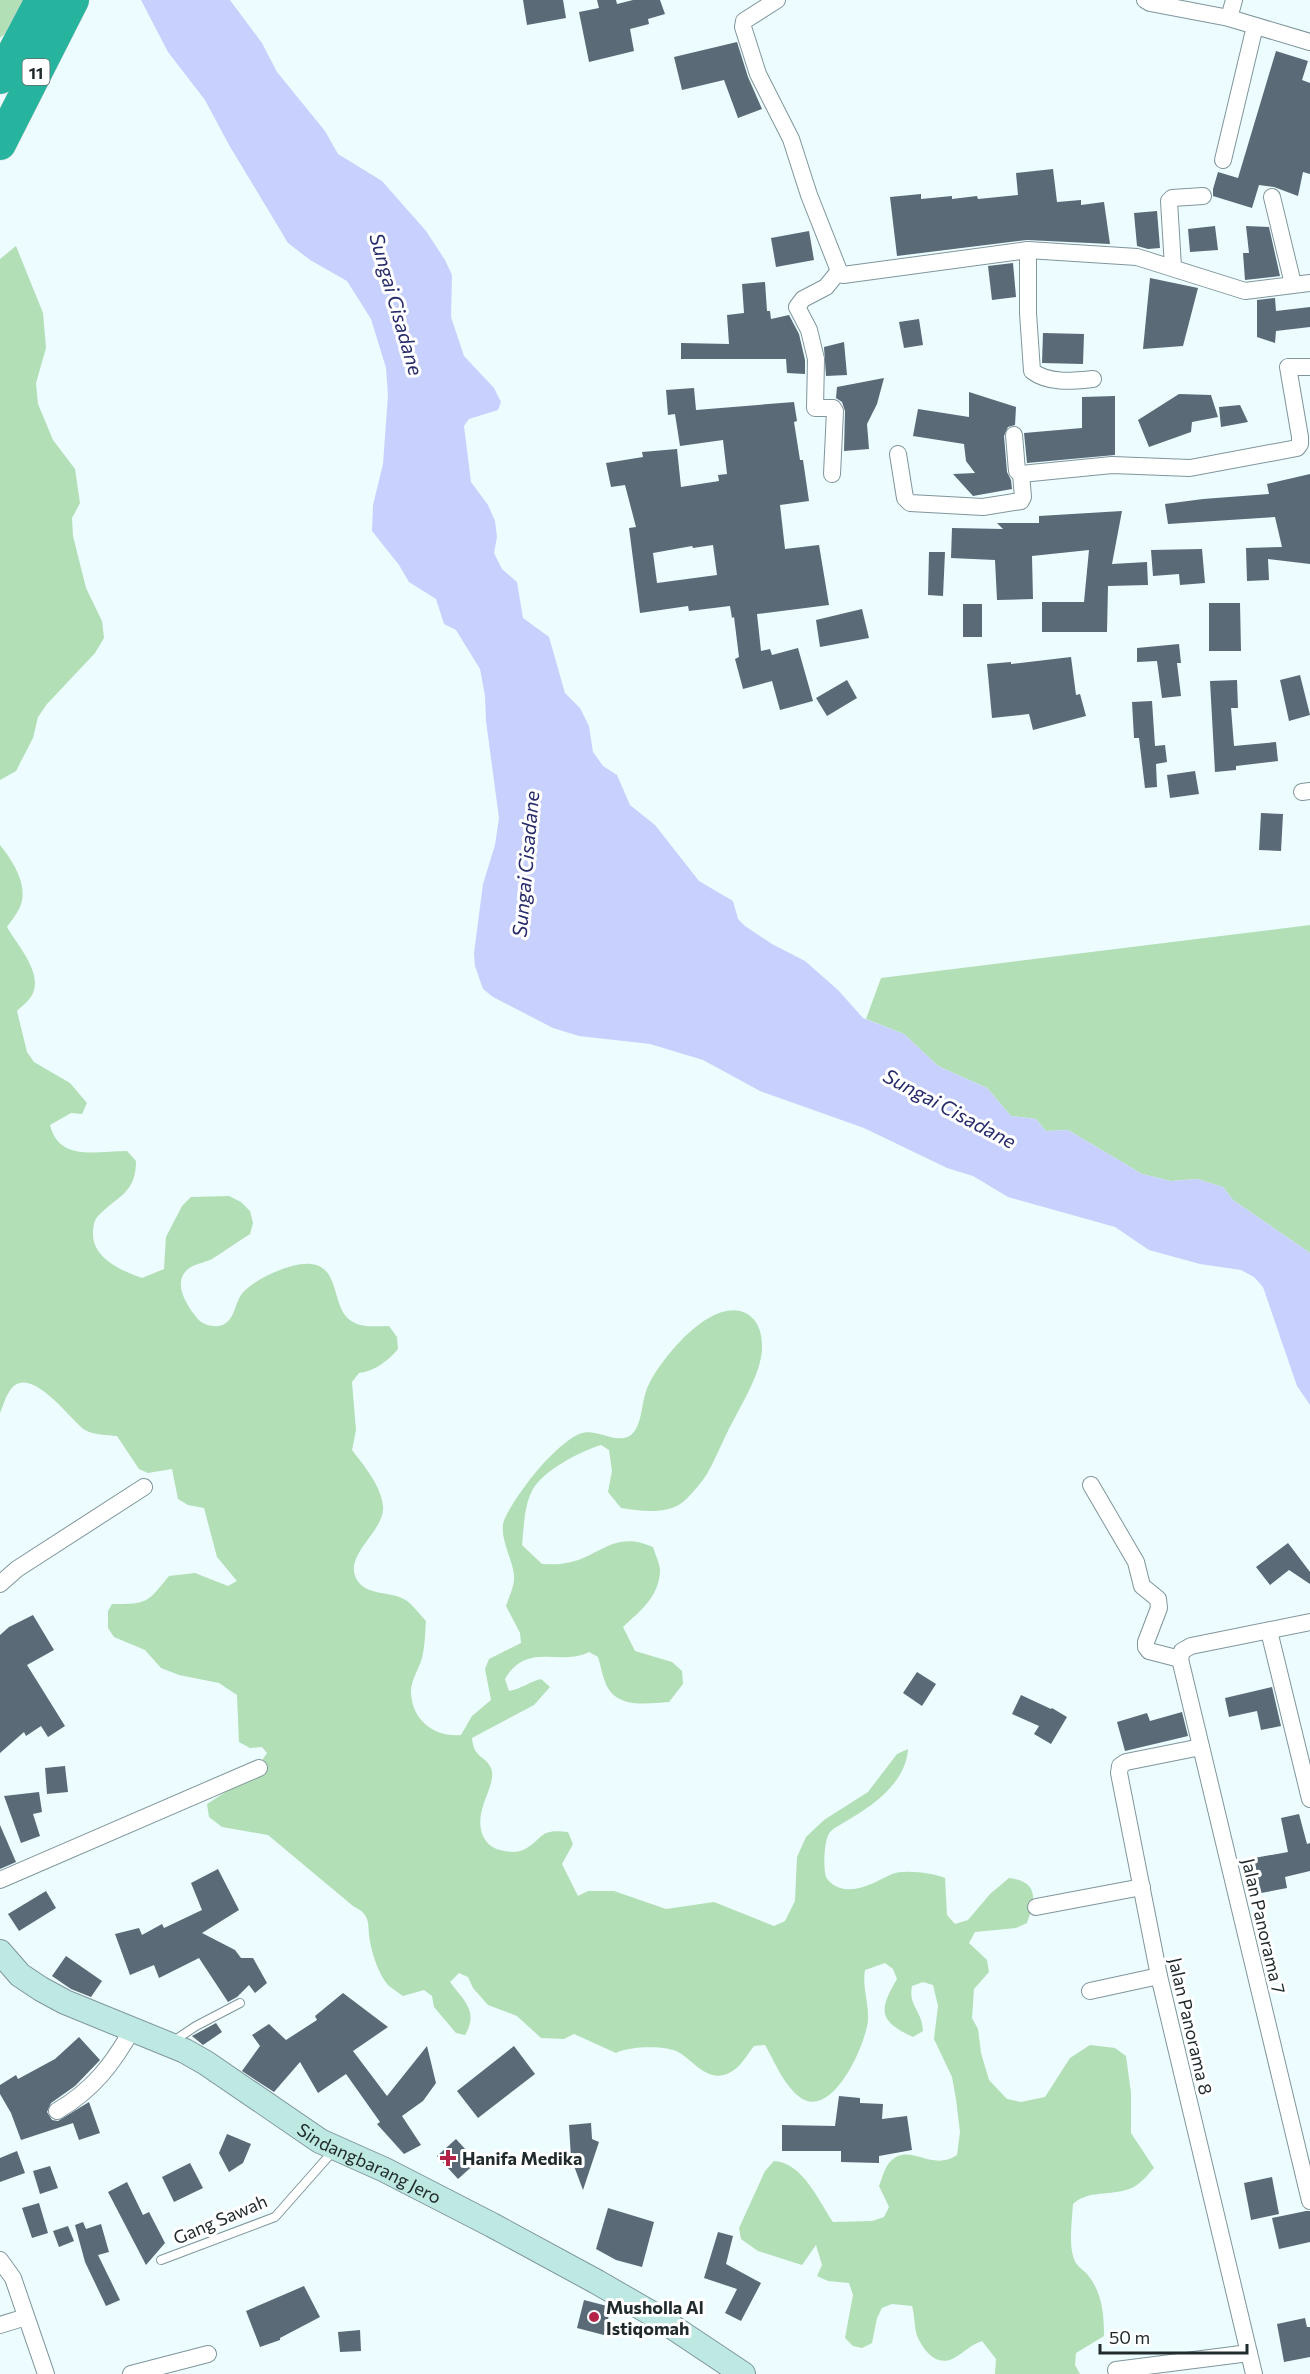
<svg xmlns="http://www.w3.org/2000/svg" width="1310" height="2374" viewBox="0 0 1310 2374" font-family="Commissioner,sans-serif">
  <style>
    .green { fill: #b2dfb5 }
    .water { fill: #c8d1fd }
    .building { fill: #5a6a77; fill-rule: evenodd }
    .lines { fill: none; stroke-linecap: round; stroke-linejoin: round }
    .lane-casing { stroke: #7f969b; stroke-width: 10 }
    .street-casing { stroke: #7f969b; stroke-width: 18 }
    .secondary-casing { stroke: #7f969b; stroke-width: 26 }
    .highway-casing { stroke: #d7d9d9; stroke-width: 33 }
    .lane { stroke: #fff; stroke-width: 8 }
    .street { stroke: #fff; stroke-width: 16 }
    .secondary { stroke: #bee8e2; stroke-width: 24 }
    .highway { stroke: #26b49e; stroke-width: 32 }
    .poi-dot { fill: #b42348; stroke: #fff; stroke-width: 2 }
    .labels { text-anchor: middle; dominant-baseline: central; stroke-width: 6; stroke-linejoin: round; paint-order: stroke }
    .shield { fill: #fff; stroke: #646b6c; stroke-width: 1.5 }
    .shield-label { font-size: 16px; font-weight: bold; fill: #212b2d }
    .street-label { font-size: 18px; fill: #212b2d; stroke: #fff }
    .poi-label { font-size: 18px; font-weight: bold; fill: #212b2d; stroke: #fff; text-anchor: start }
    .water-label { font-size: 20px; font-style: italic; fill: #272b69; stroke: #fff }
  </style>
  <rect width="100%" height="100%" fill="#ecfcff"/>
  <g class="green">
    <polygon points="0,0 27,0 7,32 0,38"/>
    <polygon points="16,246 43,313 46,348 36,383 38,404 53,440 75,469 80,503 72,518 73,536 86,588 102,621 104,638 95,653 47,704 38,717 33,738 16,771 0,780 0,259"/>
    <path d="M0 845C13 861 29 886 20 907 17 914 11 921 7 927 17 945 42 971 33 993 30 1000 23 1005 17 1011L27 1052 34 1062 70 1083 87 1103 82 1114 71 1113 50 1125C59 1162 97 1151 127 1151L136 1161C136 1194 117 1196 98 1216 94 1220 93 1227 93 1233 92 1258 122 1271 142 1278L164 1269 166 1237 182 1206 191 1197 229 1196 241 1202 250 1211 253 1223 250 1234C237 1242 225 1251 212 1259 204 1263 193 1264 187 1270 172 1284 188 1307 197 1318 203 1326 218 1329 226 1323 235 1316 235 1304 241 1295 251 1280 292 1262 310 1264 342 1266 330 1310 353 1322 363 1328 377 1326 389 1326L397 1337 398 1349C388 1361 375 1371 359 1373L352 1382 356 1430 352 1450C364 1466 381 1485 383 1506 386 1532 337 1558 360 1584 372 1596 393 1591 407 1601 414 1606 420 1615 426 1621 425 1633 425 1646 422 1658 419 1669 410 1682 411 1693 412 1720 435 1738 461 1735L472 1716 491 1700 485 1669 489 1659 521 1643 520 1633 506 1606C509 1596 515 1586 514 1575 513 1560 497 1534 505 1518 518 1492 552 1447 579 1434 598 1425 624 1453 637 1427 643 1414 642 1397 649 1384 663 1357 706 1304 740 1311 756 1315 762 1330 762 1346 763 1372 738 1410 727 1433 720 1447 714 1462 707 1474 701 1483 691 1495 683 1502 667 1515 640 1511 621 1508L608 1492 612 1471 609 1450 601 1445C581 1451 544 1470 533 1489 524 1505 524 1526 522 1545L542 1564C550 1564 558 1565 566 1563 599 1558 613 1529 653 1547 655 1554 660 1564 660 1571 659 1597 640 1611 623 1627L635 1651 672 1662 682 1671 683 1684 669 1702C650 1703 620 1709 608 1688 603 1680 601 1666 598 1657L589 1652C559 1667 528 1641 505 1679L509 1691C521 1689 529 1682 541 1679L550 1687 534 1705 472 1738C474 1759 485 1755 491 1768 498 1786 472 1809 483 1836 487 1844 492 1848 500 1850 507 1852 517 1853 523 1850 544 1840 537 1828 568 1832L573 1844 562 1864 578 1896 588 1891H614L666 1909 714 1902 774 1926 785 1921 795 1901 797 1857 806 1837 824 1820 868 1792 897 1754 908 1749C906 1780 878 1802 853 1817 846 1822 836 1826 830 1832 824 1839 823 1868 826 1877 830 1884 837 1888 845 1889 862 1891 877 1881 892 1874 904 1869 934 1873 945 1878L947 1915 955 1924 968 1920 990 1894 1009 1878C1040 1882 1035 1900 1027 1923L1016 1928 975 1932 969 1943 987 1960 989 1972 974 1989 972 2018 978 2029 981 2053 989 2080 1007 2099 1021 2102 1045 2097 1070 2058 1090 2045 1115 2048 1126 2056 1131 2093V2133L1154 2168C1149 2173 1143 2181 1137 2185 1117 2198 1090 2188 1073 2204 1072 2220 1069 2241 1073 2256 1075 2265 1081 2268 1087 2274 1102 2292 1104 2313 1104 2336L1076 2353 1075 2365 1080 2374H995L996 2359 982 2341C970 2345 965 2352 954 2358 938 2367 925 2353 918 2338 914 2329 915 2316 912 2306L892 2304 882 2308 877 2318 872 2343 862 2348 853 2346 845 2338 853 2295 849 2283 828 2281 817 2276 822 2265 816 2245 802 2265 758 2251 741 2239 739 2228 765 2171 774 2161C803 2163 818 2200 833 2222L872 2221 884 2217 889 2207 879 2186C882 2179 884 2169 889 2163 909 2140 930 2173 957 2155L960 2132 956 2099 952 2077 934 2039 938 2006 933 1985 923 1982 912 1986C908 2006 922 2010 923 2031L913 2037C879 2021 878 2011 897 1979L893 1969 885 1963 865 1970C862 1987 869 2003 868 2020 866 2044 833 2119 801 2098 784 2086 775 2062 765 2045L754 2046C747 2055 740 2068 729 2073 709 2083 695 2063 680 2053 667 2045 630 2046 616 2053L574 2034 564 2039 541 2038 517 2016 488 2005 473 1988 468 1977 459 1973 450 1982C464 2001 479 2011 465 2035L456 2033 434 2007 432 1996 424 1990 403 1996C398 1992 392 1989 388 1985 379 1975 372 1954 370 1941 367 1924 372 1915 353 1906L268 1835 222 1827 209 1817 207 1804 252 1775 267 1753 262 1747 250 1748 239 1742 237 1695 219 1683 179 1675 161 1668 145 1650 114 1637 108 1628V1611L112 1604C148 1604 147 1603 169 1576L195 1573 228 1586 237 1581 217 1557 204 1508 188 1505 178 1499 172 1469 148 1473 139 1469 117 1436C107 1435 94 1435 85 1430 71 1421 28 1359 9 1392 5 1398 3 1406 0 1413Z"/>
    <polygon points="1310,925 1310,1253 1233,1200 1223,1187 1197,1179 1171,1181 1142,1174 1068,1130 1046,1131 1036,1119 1011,1116 987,1088 938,1066 904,1034 866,1019 881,978"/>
  </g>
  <polygon class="water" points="141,0 230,0 262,43 277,72 325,131 338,154 382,181 426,231 445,260 452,275 451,317 464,356 494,388 501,402 498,410 469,419 464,426 471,482 488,505 495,521 497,537 494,553 502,569 517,582 523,618 549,637 565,693 580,708 589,726 593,752 603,766 617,775 630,805 655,825 699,881 733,901 738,919 745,926 772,944 805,961 838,990 863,1018 904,1034 938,1066 987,1088 1011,1116 1036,1119 1046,1131 1068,1130 1142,1174 1171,1181 1197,1179 1223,1187 1233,1200 1310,1253 1310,1405 1297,1386 1263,1287 1254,1277 1241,1270 1200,1264 1149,1250 1115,1227 1008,1197 973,1176 947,1168 864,1128 760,1091 703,1060 650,1044 579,1036 553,1028 493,997 483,989 475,966 474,953 483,884 495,845 499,818 486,721 485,696 480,669 456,630 444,624 436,599 409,582 399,565 372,531 373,505 383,464 388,395 386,368 371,319 347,281 310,260 288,243 229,145 205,100 168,52"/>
  <g class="building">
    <polygon points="523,0 563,0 566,18 527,25"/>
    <polygon points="597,0 616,0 617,4 633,0 660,0 665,14 648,19 649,24 630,29 634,51 589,62 579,12 599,8"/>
    <polygon points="737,42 748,77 762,109 738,118 724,80 682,90 674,57"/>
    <polygon points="1276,51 1308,61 1302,80 1310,83 1310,174 1303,172 1298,196 1274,187 1259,185 1252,208 1213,196 1213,189 1218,172 1238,178"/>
    <polygon points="1053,169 1057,202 1081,200 1081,205 1104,202 1110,244 1027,240 897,256 890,197 921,194 921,199 952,196 952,199 977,196 978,199 1018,195 1016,173"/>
    <polygon points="1157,211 1160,248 1148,249 1137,246 1134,213"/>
    <polygon points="1215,226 1218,250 1190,252 1188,229"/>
    <polygon points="1246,226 1269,227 1280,276 1245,280 1243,253 1249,253"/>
    <polygon points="809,231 814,260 776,267 771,238"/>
    <polygon points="1013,263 1016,297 992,300 988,266"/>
    <polygon points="1150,278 1198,288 1183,346 1143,349"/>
    <polygon points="765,282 767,311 770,311 771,319 789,315 799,334 805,360 805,374 787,373 786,359 681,359 681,343 729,344 727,315 744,313 742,284"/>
    <polygon points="1275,298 1276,311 1310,307 1310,327 1276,331 1275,343 1257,337 1257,300"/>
    <polygon points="919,319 923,345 904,348 899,322"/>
    <polygon points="1043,333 1084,334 1083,364 1042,363"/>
    <polygon points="844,342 847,375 826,376 824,347"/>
    <polygon points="884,378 877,404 867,424 869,449 844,451 845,411 842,402 836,398 837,387"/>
    <path d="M694 388 696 410 794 402 797 421 794 422 800 460H803L809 501 780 505 785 549 819 545 829 605 757 614 761 651 770 649 772 655 798 648 813 701 780 710 772 681 743 689 735 659 739 657 734 617 732 618 730 606 689 611 688 606 640 613 629 528 636 527 625 485 611 487 606 463 643 457 642 452 677 449 681 487 719 481 718 475 727 474 723 440 680 446 675 414 668 415 666 390ZM713 545 717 575 657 583 653 553 692 546 693 548Z"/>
    <polygon points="969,392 1016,407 1015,425 1008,427 1004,436 1007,472 1011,480 1012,489 973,496 953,474 975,473 966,461 964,444 913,436 918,409 969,417"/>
    <polygon points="1179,394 1211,395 1218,417 1192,422 1191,432 1149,447 1138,420"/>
    <polygon points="1115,396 1115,455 1027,463 1024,433 1082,428 1082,397"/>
    <polygon points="1240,405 1248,422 1221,427 1219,407"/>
    <polygon points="1310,474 1310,564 1268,559 1269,580 1247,581 1246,548 1282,547 1275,517 1168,524 1165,504 1203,499 1269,494 1267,484"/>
    <polygon points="1122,511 1112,564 1147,562 1148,585 1108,586 1107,632 1042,632 1042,602 1084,602 1089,550 1032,556 1033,599 997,600 995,560 951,558 952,528 1003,529 997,523 1039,523 1039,516"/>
    <polygon points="1202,549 1205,583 1180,585 1179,574 1153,576 1151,550"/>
    <polygon points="929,552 945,552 943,596 928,595"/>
    <polygon points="1209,603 1240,603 1241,651 1209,651"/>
    <rect x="963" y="604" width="19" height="33"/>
    <polygon points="862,609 869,638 820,647 816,620"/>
    <polygon points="1179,644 1181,663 1177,663 1181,696 1162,698 1157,661 1137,662 1137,648"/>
    <polygon points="1071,657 1076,695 1080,694 1086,716 1033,730 1029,714 992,718 987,664 1011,662 1011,664"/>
    <polygon points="1300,675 1310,715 1289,721 1280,680"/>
    <polygon points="847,680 857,698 827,716 816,698"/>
    <polygon points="1237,680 1238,708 1231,708 1234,746 1276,742 1278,761 1236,766 1236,770 1215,772 1210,681"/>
    <polygon points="1152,701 1155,746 1165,745 1167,762 1156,764 1157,787 1145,788 1139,738 1134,738 1132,702"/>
    <polygon points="1195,771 1199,794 1170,798 1167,775"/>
    <polygon points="1261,813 1283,814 1281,851 1259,850"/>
    <polygon points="1288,1543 1310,1572 1310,1584 1289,1570 1270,1585 1256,1567"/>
    <polygon points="33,1615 54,1650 27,1665 65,1726 48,1737 41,1726 26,1736 24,1732 0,1753 0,1635 9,1627"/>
    <polygon points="917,1672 936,1684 922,1706 903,1693"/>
    <polygon points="1272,1687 1281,1726 1261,1730 1257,1711 1229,1717 1225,1698"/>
    <polygon points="1021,1695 1051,1709 1052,1708 1067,1717 1051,1744 1034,1734 1039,1726 1012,1714"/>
    <polygon points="1182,1712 1188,1736 1125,1751 1117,1722 1147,1713 1150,1721"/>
    <polygon points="65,1766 68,1792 47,1794 45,1768"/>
    <polygon points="39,1792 42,1812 33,1814 40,1836 21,1843 4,1796"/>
    <polygon points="1299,1814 1307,1844 1310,1843 1310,1871 1285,1877 1287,1888 1261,1893 1254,1858 1288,1852 1281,1818"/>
    <polygon points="0,1825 16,1862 0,1869"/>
    <polygon points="218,1869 239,1910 202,1933 235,1950 241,1958 253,1958 267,1983 255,1993 249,1985 237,1997 228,2002 199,1958 159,1978 154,1965 130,1975 115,1934 139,1928 142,1935 162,1924 164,1928 202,1910 191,1883"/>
    <polygon points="46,1891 56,1908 19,1931 8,1914"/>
    <polygon points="66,1956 102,1981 91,1997 71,1989 52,1976"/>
    <polygon points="343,1993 388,2027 353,2051 387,2096 427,2046 436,2083 423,2101 402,2116 421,2145 404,2154 377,2124 380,2122 346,2074 318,2093 300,2062 274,2092 242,2071 260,2046 252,2035 269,2024 286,2040 317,2020 315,2016"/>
    <polygon points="216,2023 222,2032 203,2045 192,2036"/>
    <polygon points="79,2037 100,2060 75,2086 51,2103 47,2112 52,2120 58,2121 89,2102 100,2133 79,2140 73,2123 21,2140 11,2113 0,2094 0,2085 16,2075 18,2079 55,2059"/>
    <polygon points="514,2046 535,2074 478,2118 457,2091"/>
    <polygon points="839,2096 860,2098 860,2103 883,2104 882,2119 907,2116 912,2150 879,2156 879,2163 841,2162 841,2151 782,2151 782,2125 835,2126"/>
    <polygon points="591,2123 592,2139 599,2142 583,2190 571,2158 569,2125"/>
    <polygon points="227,2134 251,2144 243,2163 229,2172 219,2153"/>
    <polygon points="456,2139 477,2162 458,2179 437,2156"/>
    <polygon points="17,2151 25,2173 0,2182 0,2158"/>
    <polygon points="190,2163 203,2188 174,2202 162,2177"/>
    <polygon points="50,2166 58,2188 40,2194 33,2171"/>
    <polygon points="1272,2177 1279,2214 1251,2220 1244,2183"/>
    <polygon points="127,2182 143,2215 149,2212 165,2243 146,2265 108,2192"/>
    <polygon points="39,2203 48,2233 32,2238 22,2208"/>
    <polygon points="608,2208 654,2222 642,2267 616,2260 596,2249"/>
    <polygon points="1306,2211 1310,2211 1310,2242 1279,2249 1272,2218"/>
    <polygon points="83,2222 86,2229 101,2224 109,2252 98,2255 120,2300 106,2306 85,2262 75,2225"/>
    <polygon points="68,2226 74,2241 59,2247 53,2231"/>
    <polygon points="718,2232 733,2236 726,2264 761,2283 741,2321 725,2313 737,2289 704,2278"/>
    <polygon points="304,2286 320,2317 280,2338 280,2340 260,2347 246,2311"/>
    <polygon points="584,2300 611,2307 604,2335 577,2328"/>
    <polygon points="1305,2318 1307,2327 1310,2327 1310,2357 1284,2362 1277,2324"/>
    <polygon points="360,2330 361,2351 340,2352 338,2332"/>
  </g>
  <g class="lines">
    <defs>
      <g id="lane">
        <polyline points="172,2042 196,2026 240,2003"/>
        <polyline points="161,2260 275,2217 335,2149"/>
      </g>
      <g id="street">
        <polyline points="777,0 744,21 743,27 758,74 791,139 809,195 839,271 843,275 1028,250 1137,257 1245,291 1310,283"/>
        <polyline points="1145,0 1150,3 1229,18 1310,42"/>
        <polyline points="1229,18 1234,0"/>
        <polyline points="1223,160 1255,26"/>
        <polyline points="1272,197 1293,284"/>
        <path d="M1028 250V313L1032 371C1049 384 1073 381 1093 379"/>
        <polyline points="1173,267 1169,201 1172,198 1203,196"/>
        <polyline points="1014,435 1017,471 1021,474 1112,465 1190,468 1297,448 1300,444 1300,437 1288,367 1310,367"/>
        <polyline points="898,454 905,498 910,503 983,507 1021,501 1023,497 1021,474"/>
        <polyline points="832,474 835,411 833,408 815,408 816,359 809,330 797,307 803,299 826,287 839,271"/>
        <polyline points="1302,792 1310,791"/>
        <polyline points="1091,1485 1136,1562 1142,1586 1158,1599 1159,1608 1146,1642 1146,1647 1149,1651 1180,1659"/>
        <polyline points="0,1584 17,1569 144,1487"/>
        <polyline points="1269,1631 1310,1799"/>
        <polyline points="1180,1659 1310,2201"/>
        <polyline points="1180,1659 1182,1651 1191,1646 1310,1622"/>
        <polyline points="1201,1747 1126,1762 1120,1766 1119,1773 1159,1976 1254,2374"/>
        <polyline points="0,1880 259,1768"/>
        <polyline points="1036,1907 1142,1887"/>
        <polyline points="1090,1991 1159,1976"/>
        <path d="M57 2111C93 2090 113 2064 133 2028"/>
        <polyline points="0,2260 13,2278 46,2374"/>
        <polyline points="0,2325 26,2317"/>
        <polyline points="1116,2370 1249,2353"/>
        <polyline points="131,2374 208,2354"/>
      </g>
      <g id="secondary">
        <path id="s1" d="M0 1952 20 1975 41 1989 65 2002 185 2051 206 2063 320 2141 385 2170 492 2225 597 2282 656 2316 743 2374"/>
      </g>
      <g id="highway">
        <polyline points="0,78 41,0"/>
        <polyline points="0,144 73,0"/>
      </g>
    </defs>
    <use href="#lane" class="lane-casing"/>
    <use href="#street" class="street-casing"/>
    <use href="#secondary" class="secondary-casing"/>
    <use href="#highway" class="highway-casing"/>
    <use href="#lane" class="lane"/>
    <use href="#street" class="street"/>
    <use href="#secondary" class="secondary"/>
    <use href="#highway" class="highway"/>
  </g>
  <g class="poi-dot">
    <path d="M445 2149h6v6h6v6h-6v6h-6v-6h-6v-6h6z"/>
    <circle cx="594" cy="2317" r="6"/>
  </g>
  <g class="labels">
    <rect class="shield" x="22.5" y="59" width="27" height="26" rx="4.5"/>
    <g class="shield-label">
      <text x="36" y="72">11</text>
    </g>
    <g class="street-label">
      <text transform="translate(1264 1926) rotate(77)">Jalan Panorama 7</text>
      <text transform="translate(1191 2026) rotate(77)">Jalan Panorama 8</text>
      <text stroke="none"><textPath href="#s1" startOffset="429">Sindangbarang Jero</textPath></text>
      <text transform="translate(220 2219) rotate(-23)">Gang Sawah</text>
    </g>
    <g class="poi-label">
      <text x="462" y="2158">Hanifa Medika</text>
      <text x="606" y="2307">Musholla Al<tspan x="606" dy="21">Istiqomah</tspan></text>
    </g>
    <g class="water-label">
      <text transform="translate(397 304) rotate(74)">Sungai Cisadane</text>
      <text transform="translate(525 864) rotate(-85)">Sungai Cisadane</text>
      <text transform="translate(950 1108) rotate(28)">Sungai Cisadane</text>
    </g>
  </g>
  <path d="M1100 2344v9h147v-9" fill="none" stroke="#212b2d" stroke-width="3"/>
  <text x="1109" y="2344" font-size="18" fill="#212b2d" stroke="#ffffff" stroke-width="4.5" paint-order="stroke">50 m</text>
</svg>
